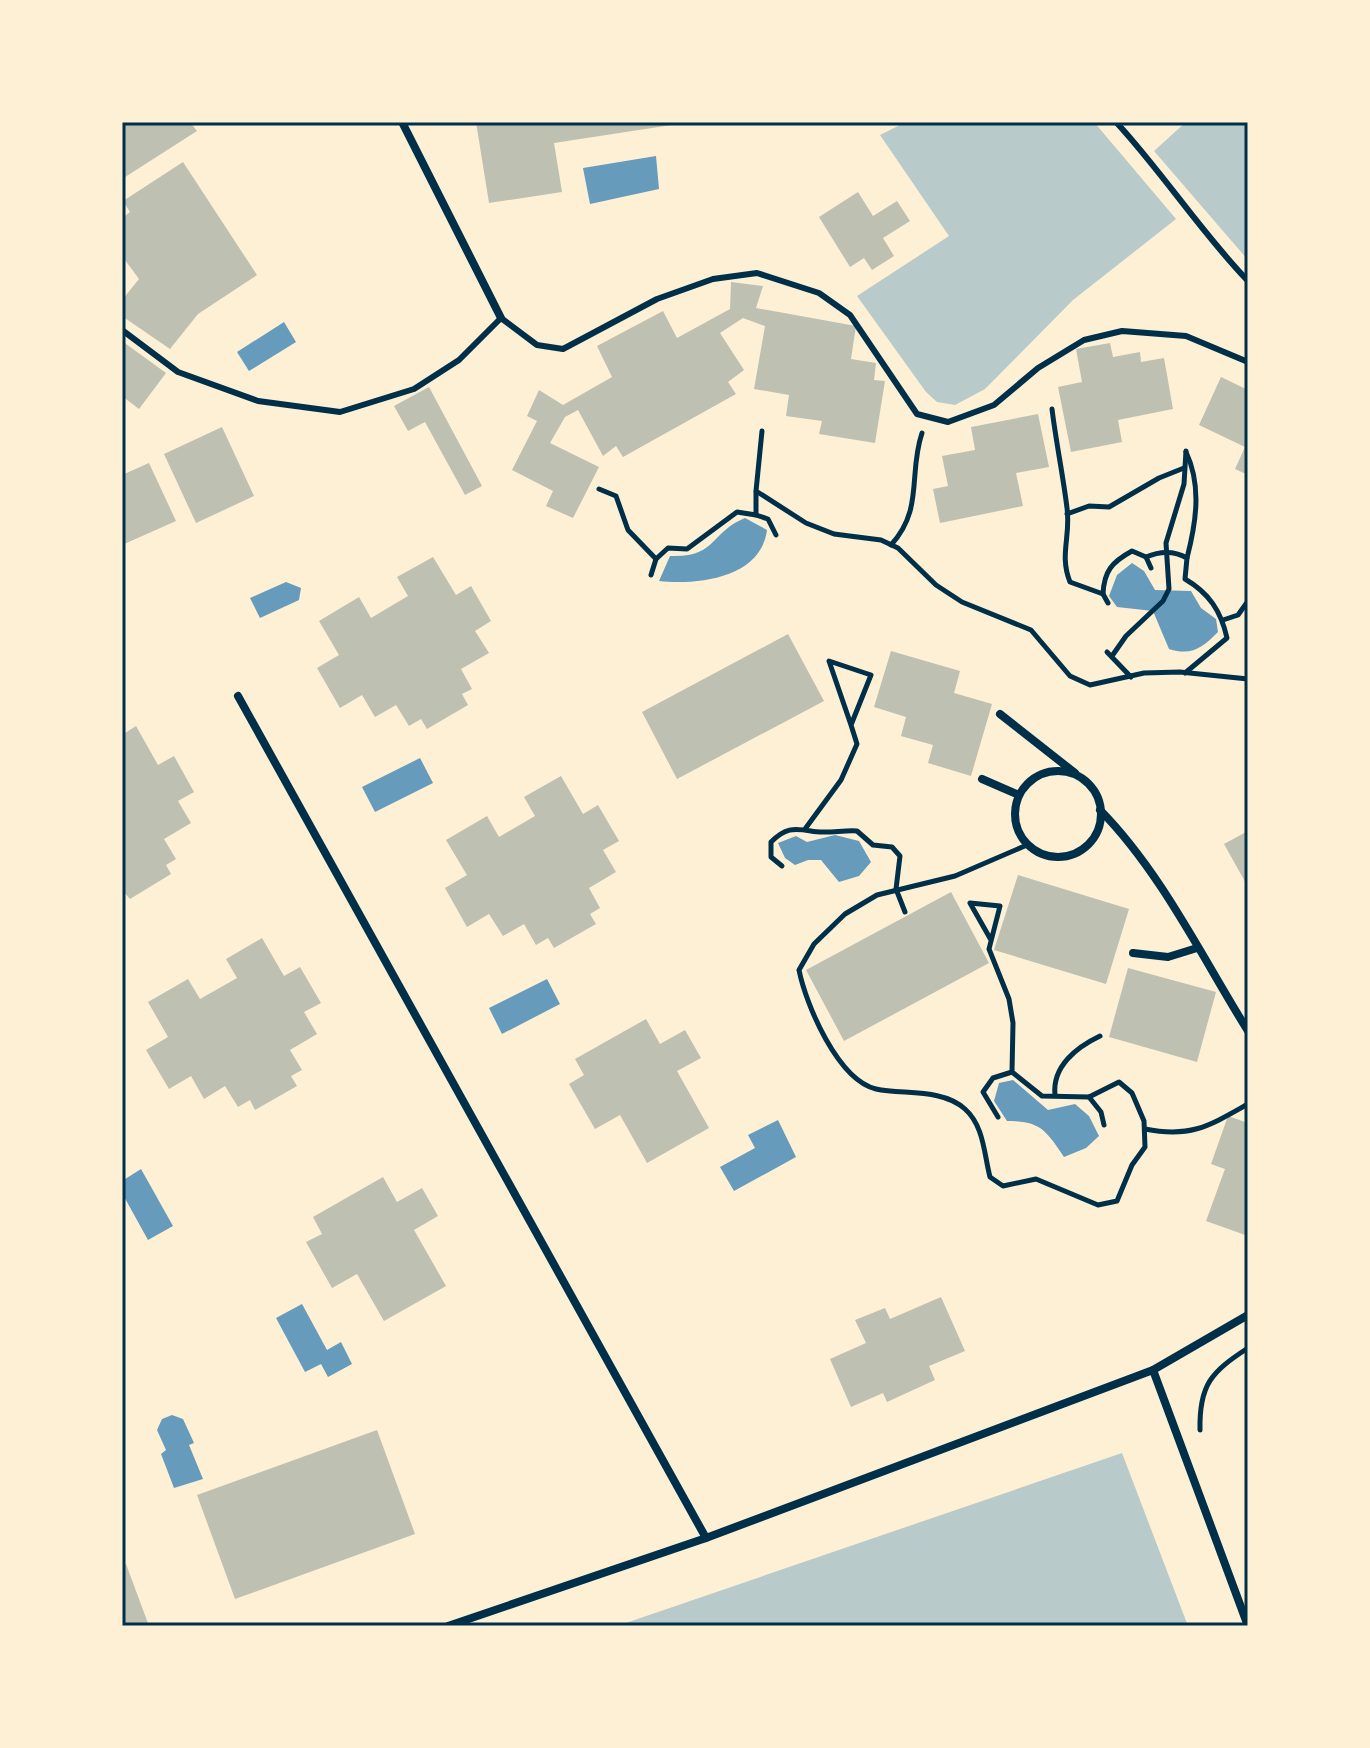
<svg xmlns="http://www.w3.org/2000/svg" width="1370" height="1748" viewBox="0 0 1370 1748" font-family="'Noto Serif',serif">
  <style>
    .green { fill: #b9caca }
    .water { fill: #669bbc }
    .building { fill: #bec0b2 }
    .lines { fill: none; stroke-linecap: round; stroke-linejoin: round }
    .path { stroke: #003049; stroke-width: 5 }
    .service { stroke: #003049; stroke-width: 6 }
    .minor { stroke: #003049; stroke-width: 8 }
    .neatline { fill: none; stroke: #003049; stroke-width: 3 }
  </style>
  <rect width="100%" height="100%" fill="#fdf0d5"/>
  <g class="green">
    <polygon points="906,122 1094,122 1176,219 1073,300 985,389 955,405 937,402 926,392 857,296 949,236 880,135"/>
    <polygon points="1186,122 1248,122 1248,260 1154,151"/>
    <polygon points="1122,1453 1188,1626 620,1626 620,1625"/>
  </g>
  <g class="water">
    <polygon points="656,156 659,189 590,204 583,168"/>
    <polygon points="284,322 296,342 249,371 237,352"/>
    <path d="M745 518 767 530C761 578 698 585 659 581L670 556C717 558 710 532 745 518Z"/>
    <path d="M1132 563 1144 571 1155 590 1191 591 1201 608 1216 619 1218 632C1202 648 1192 656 1169 649L1153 611 1117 607 1109 596 1117 575Z"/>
    <polygon points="286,582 301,588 299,600 260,618 250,598"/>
    <polygon points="420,758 433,783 375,812 362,787"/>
    <polygon points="835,835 859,841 871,862 859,876 839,882 821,860 808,860 795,865 785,858 778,843 796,836 807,842"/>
    <polygon points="547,979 560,1004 502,1034 489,1008"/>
    <path d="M1013 1080 1048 1110 1075 1104 1089 1116 1099 1136 1086 1148 1064 1157C1046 1130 1040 1121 1007 1121L994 1101 999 1083Z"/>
    <polygon points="778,1120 796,1157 734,1191 720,1167 755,1148 748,1135"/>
    <polygon points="141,1169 173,1226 148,1240 122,1193 122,1181"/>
    <polygon points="302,1304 327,1350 341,1342 352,1364 328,1377 321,1364 305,1372 276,1318"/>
    <polygon points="172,1415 183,1419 194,1443 189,1445 203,1479 174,1488 161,1454 166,1450 157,1430 162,1419"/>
  </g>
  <g class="building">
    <polygon points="122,122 190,122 197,131 122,179"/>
    <polygon points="476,122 678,122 678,124 554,143 562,192 489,203"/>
    <polygon points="183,162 257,275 198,314 170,349 122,316 122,300 139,279 122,256 122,218 130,212 123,201"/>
    <polygon points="858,192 873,216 897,201 910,221 883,238 894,256 872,270 864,258 850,267 819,217"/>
    <polygon points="731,282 763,286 756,308 856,326 851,359 876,363 874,380 885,381 875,443 819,434 822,421 786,416 789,395 754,389 765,326 743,318 720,333 744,370 728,382 736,394 623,457 616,446 603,456 578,410 565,417 550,443 599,467 573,518 546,506 553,491 512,470 537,421 527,416 539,390 563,405 612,377 597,346 663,311 677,338 730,309"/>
    <polygon points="122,341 166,373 139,409 122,396"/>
    <polygon points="1110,343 1113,357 1140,352 1141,362 1164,358 1173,409 1118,420 1122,442 1071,452 1058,387 1082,382 1076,349"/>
    <polygon points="1221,377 1248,390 1248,475 1235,469 1245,447 1199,425"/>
    <polygon points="429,387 482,486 465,495 425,422 408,431 394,406"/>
    <polygon points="1038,414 1049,467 1016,473 1023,506 940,523 933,489 948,486 942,456 975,450 971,427"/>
    <polygon points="222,427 254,496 196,523 164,454"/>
    <polygon points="149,463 176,521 122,545 122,475"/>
    <polygon points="433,557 456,595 471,586 491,621 475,631 489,653 461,669 472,689 462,694 468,705 427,729 421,719 409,726 396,705 375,717 362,695 340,708 317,668 339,655 319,621 359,597 371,618 408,596 397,577"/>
    <polygon points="788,634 824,701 677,779 642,712"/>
    <polygon points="891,651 960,671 954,693 992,704 971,776 928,763 933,745 901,736 906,717 874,707"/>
    <polygon points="136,726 158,765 174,756 194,792 178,801 191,823 164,839 176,859 166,865 171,874 130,899 122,890 122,735"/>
    <polygon points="561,776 583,814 598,805 619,841 603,850 616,872 589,888 600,908 590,914 596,924 554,948 548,938 536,945 524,924 503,936 489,914 467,927 445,888 467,875 446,840 487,816 499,837 535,816 524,797"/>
    <polygon points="1248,831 1248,887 1224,844"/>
    <polygon points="1018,875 1129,909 1106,984 994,950"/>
    <polygon points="951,892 989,963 844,1041 806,970"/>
    <polygon points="262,938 284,976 300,967 321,1003 304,1012 317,1034 290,1050 302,1070 291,1076 297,1086 255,1110 250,1100 238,1107 225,1086 204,1099 191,1076 169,1089 146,1050 168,1037 148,1002 188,979 200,999 237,978 226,959"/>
    <polygon points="1128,968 1216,992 1197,1062 1109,1037"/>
    <polygon points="646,1019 660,1044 685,1030 701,1058 677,1071 709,1128 647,1163 620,1115 595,1129 569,1084 584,1075 575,1059"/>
    <polygon points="1228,1116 1248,1123 1248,1236 1206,1221 1225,1169 1211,1164"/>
    <polygon points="383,1177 397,1202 422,1188 438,1216 414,1230 446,1286 384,1321 357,1274 332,1288 306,1242 322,1234 313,1217"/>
    <polygon points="941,1297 965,1351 929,1366 935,1380 887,1402 883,1393 851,1407 830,1359 866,1343 855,1320 885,1308 890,1319"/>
    <polygon points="377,1430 415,1534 235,1599 197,1495"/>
    <polygon points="126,1564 149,1626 122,1626 122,1566"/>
  </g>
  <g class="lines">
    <g class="path">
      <path d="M1052 409C1056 442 1063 475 1067 508 1071 536 1059 555 1070 582L1103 594C1104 571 1112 562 1132 551L1146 557 1151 568"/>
      <polyline points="762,431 756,491 806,523 834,534 881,540 898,548 936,585 962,602 1031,630 1070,676 1090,685 1144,673 1180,672 1248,679"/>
      <path d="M1186 452C1202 486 1196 523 1187 558"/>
      <polyline points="599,489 616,496 628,530 656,559"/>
      <polyline points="1067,514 1089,506 1109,507 1159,478 1184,468"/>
      <polyline points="756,515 768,519 776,535"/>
      <path d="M891 545C924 509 908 474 922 433"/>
      <path d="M1146 557C1160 551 1173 550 1187 558L1185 579C1209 593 1221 611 1227 638L1185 673"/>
      <polyline points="651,575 656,559 668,548 687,549 737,512 756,515 756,492"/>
      <polyline points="1103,594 1108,603"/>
      <polyline points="1223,620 1238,615 1248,601"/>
      <polyline points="1107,652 1131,677"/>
      <polyline points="1112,656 1126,636 1163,601 1169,589 1166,543 1184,484 1186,451"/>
      <polyline points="805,829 841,780 857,744 851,725 871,675 829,661 851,725"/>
      <path d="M782 866 771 857V842C785 828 793 828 811 831 825 834 843 830 857 831L873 845 892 847 900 856 896 889 905 912"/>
      <path d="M991 940 970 903 1000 906 989 949 1009 999 1013 1023 1012 1072 1042 1096 1089 1097 1119 1082 1132 1093 1144 1121 1145 1147 1132 1165 1117 1201 1098 1205 1036 1179 1003 1186 990 1177C984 1154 984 1126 965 1109 942 1088 903 1095 876 1089 838 1080 806 1005 799 970L814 944 845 914 877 895 955 876 1027 845"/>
      <path d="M1055 1095C1052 1066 1077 1047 1100 1036"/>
      <polyline points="1089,1097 1101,1112 1104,1125"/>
      <polyline points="998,1117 983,1092 993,1078 1012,1072"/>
      <path d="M1145 1129C1191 1138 1209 1126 1248 1104"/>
      <path d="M1200 1430C1199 1385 1211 1372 1248 1348"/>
    </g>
    <g class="service">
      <path d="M1116 122C1163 173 1200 231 1248 281"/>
      <polyline points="122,330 178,372 258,401 340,412 414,389 459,360 501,318 537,345 563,349 657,299 713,279 757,273 819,293 850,315 917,414 948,422 994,405 1038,368 1084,340 1122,331 1186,336 1248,362"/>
    </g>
    <g class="minor">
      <polyline points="402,122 501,318"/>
      <polyline points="238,696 706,1538"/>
      <polyline points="1000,714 1075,773"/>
      <circle cx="1058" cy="814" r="43"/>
      <polyline points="982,779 1019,795"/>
      <path d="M1100 810C1161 872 1202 957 1248 1031"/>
      <polyline points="1133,953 1168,957 1197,948"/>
      <polyline points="1153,1370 1248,1626"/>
      <polyline points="448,1626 706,1538 1153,1370 1248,1315"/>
    </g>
  </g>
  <rect width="1370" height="1748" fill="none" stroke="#fdf0d5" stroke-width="248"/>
  <rect x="124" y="124" width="1122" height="1500" class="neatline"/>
</svg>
